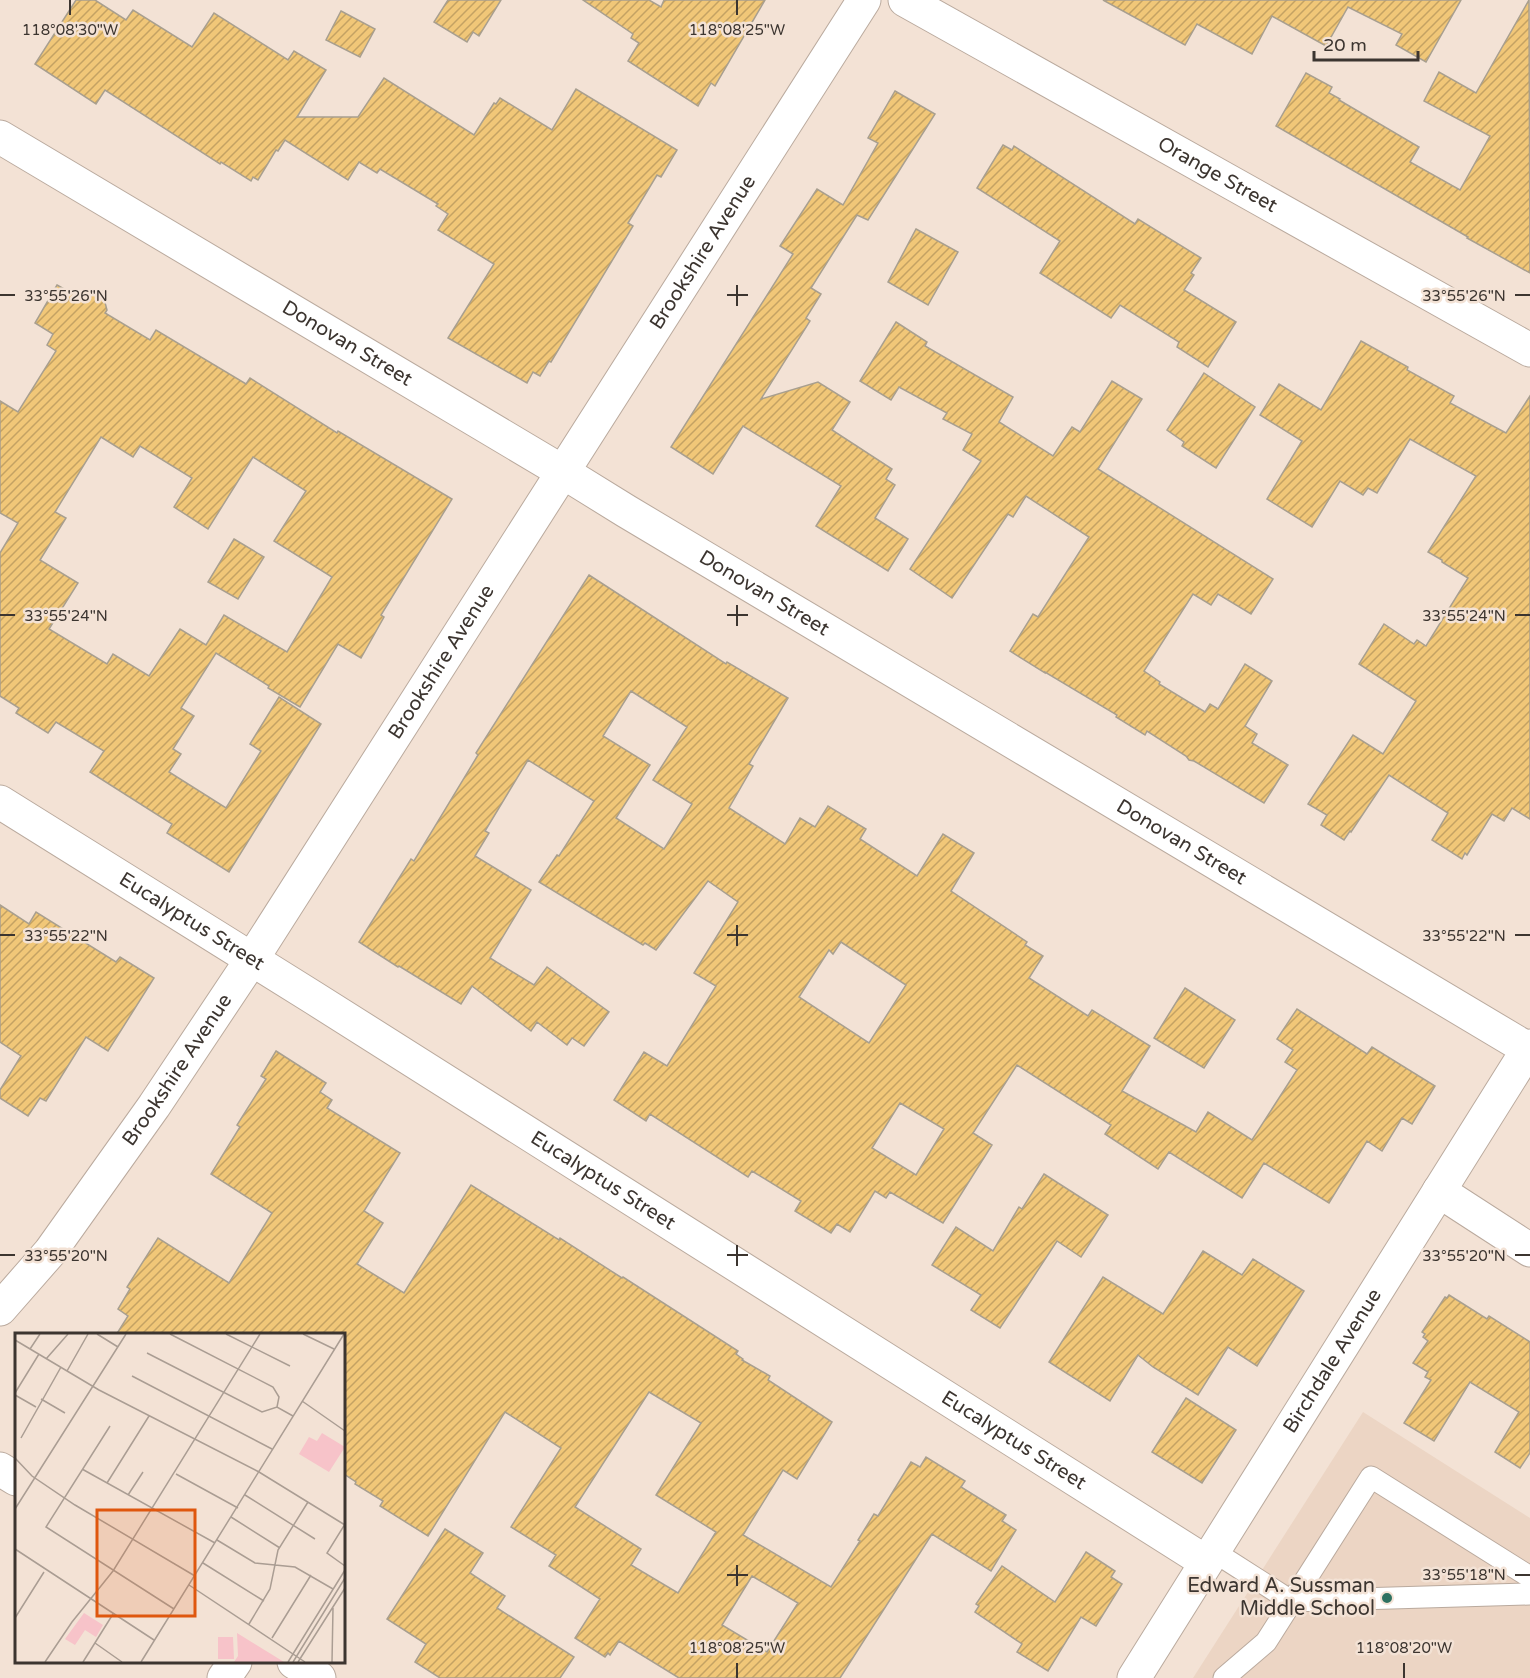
<svg xmlns="http://www.w3.org/2000/svg" width="1530" height="1678" viewBox="0 0 1530 1678" font-family="'Varela Round',sans-serif">
  <style>
    .built { fill: #ecd5c4 }
    .building { fill: url(#building-hatch); stroke: #a89f8f; stroke-width: 1.5; fill-rule: evenodd }
    .lines { fill: none; stroke-linecap: round; stroke-linejoin: round }
    .service-casing { stroke: #baaa9e; stroke-width: 23 }
    .minor-casing { stroke: #baaa9e; stroke-width: 35 }
    .tertiary-casing { stroke: #baaa9e; stroke-width: 35 }
    .service { stroke: #fff; stroke-width: 21 }
    .minor { stroke: #fff; stroke-width: 33 }
    .tertiary { stroke: #fff; stroke-width: 33 }
    .ticks { fill: none; stroke: #3c3530; stroke-width: 2 }
    .poi-dot { fill: #2e7161; stroke: #f3e2d5; stroke-width: 2 }
    .labels { text-anchor: middle; dominant-baseline: central; stroke-width: 5; stroke-linejoin: round; paint-order: stroke }
    .street-label { font-size: 20px; fill: #3c3530; stroke: #f3e2d5 }
    .poi-label { font-size: 20px; fill: #3c3530; stroke: #f3e2d5; text-anchor: end }
    .inset-road { fill: none; stroke: #aa9d93; stroke-width: 1.5 }
    .view { fill: #df570e; fill-opacity: 0.15; stroke: #df570e; stroke-width: 3 }
    .inset-edge { fill: none; stroke: #3c3530; stroke-width: 3 }
    .ticks-label { font-size: 15px; text-anchor: middle; fill: #3c3530; stroke: #f3e2d5; stroke-width: 5; stroke-linejoin: round; paint-order: stroke }
  </style>
  <defs>
    <pattern id="building-hatch" width="6" height="6" patternUnits="userSpaceOnUse" patternTransform="scale(1.5)"><rect width="6" height="6" fill="#f1c778"/><path d="M-1 1l2-2M0 6l6-6M5 7l2-2" fill="none" stroke="#c4a263"/></pattern>
  </defs>
  <rect width="100%" height="100%" fill="#f3e2d5"/>
  <polygon class="built" points="1363,1412 1530,1518 1530,1678 1193,1678"/>
  <g class="building">
    <polygon points="76,0 95,0 126,20 133,10 192,47 214,13 288,60 294,51 326,70 297,117 358,117 384,78 474,135 494,103 496,104 500,98 552,130 576,89 677,150 661,177 657,175 628,223 633,226 551,362 549,361 540,376 533,372 527,383 448,338 494,264 438,230 448,214 436,206 438,204 380,169 377,173 359,162 348,180 285,140 278,151 276,150 258,180 253,177 251,181 221,162 220,164 105,90 96,104 35,64"/>
    <polygon points="448,0 501,0 479,36 473,32 467,42 434,22"/>
    <polygon points="583,0 649,0 661,7 664,0 765,0 715,86 711,83 698,106 628,61 639,43 631,38 633,34"/>
    <polygon points="1103,0 1461,0 1426,62 1396,45 1402,34 1348,7 1326,46 1272,16 1252,54 1197,24 1185,45"/>
    <polygon points="1529,0 1530,273 1467,238 1468,237 1276,126 1306,73 1332,87 1329,93 1340,99 1339,100 1419,147 1410,162 1460,190 1490,136 1424,101 1439,72 1476,93"/>
    <polygon points="341,11 375,29 360,57 326,40"/>
    <polygon points="895,91 935,114 868,220 857,215 811,288 821,294 806,318 810,321 761,399 818,382 850,402 832,430 892,469 886,479 895,485 875,518 908,539 888,571 816,526 841,486 743,426 713,474 671,447 793,254 780,246 817,189 843,205 878,143 868,138"/>
    <polygon points="1003,145 1012,150 1014,146 1135,224 1138,219 1201,258 1191,273 1194,275 1184,290 1236,322 1208,367 1177,347 1179,342 1120,305 1111,318 1040,273 1060,241 977,188"/>
    <polygon points="916,229 958,252 928,305 888,282"/>
    <path d="M57 285 80 298 82 295 102 291 107 310 105 313 150 340 156 330 246 384 250 378 337 433 338 431 452 499 381 615 384 617 361 658 338 644 300 707 268 688 269 686 216 653 181 708 194 716 173 749 181 754 169 772 226 808 261 751 250 744 279 697 321 724 229 872 167 833 172 824 90 772 104 751 56 722 48 733 16 713 19 708 0 696V553L18 523 0 513V401L18 412 56 351 47 345 53 334 35 323ZM101 437 133 457 140 446 192 478 174 507 208 529 253 457 306 491 274 541 332 577 287 652 224 615 206 645 180 629 149 676 113 654 107 664 49 629 78 583 40 560 66 518 55 512Z"/>
    <polygon points="896,322 927,342 925,346 1013,397 999,422 1053,456 1072,427 1080,432 1112,381 1142,399 1098,469 1273,579 1251,614 1218,594 1211,605 1193,594 1144,671 1160,682 1159,684 1205,712 1210,704 1218,709 1245,664 1272,681 1245,726 1257,734 1252,743 1288,765 1264,803 1194,761 1189,760 1186,756 1147,731 1145,735 1116,717 1117,715 1045,672 1045,673 1010,651 1033,614 1038,617 1089,537 1026,496 1013,517 1008,514 952,598 910,569 981,461 963,450 972,434 943,419 947,413 899,387 891,400 860,381"/>
    <polygon points="1361,341 1408,367 1407,370 1454,396 1450,403 1506,433 1530,396 1530,819 1512,808 1504,821 1492,814 1467,855 1465,853 1462,859 1432,840 1448,813 1389,775 1351,832 1350,831 1344,840 1321,825 1327,815 1308,804 1353,735 1383,754 1416,701 1359,664 1384,624 1414,644 1417,640 1426,646 1468,578 1442,562 1442,560 1428,552 1476,476 1410,439 1377,493 1368,488 1363,495 1340,481 1312,527 1267,499 1302,441 1260,415 1279,384 1321,410"/>
    <polygon points="1204,373 1255,407 1216,468 1182,446 1184,442 1167,430"/>
    <polygon points="234,539 264,557 238,599 208,582"/>
    <path d="M589 575 726 664 727 662 788 698 749 764 753 766 729 808 785 844 800 818 815 827 828 806 866 829 860 839 917 876 943 834 974 853 951 891 1027 942 1025 945 1043 956 1029 978 1088 1016 1092 1010 1150 1046 1122 1091 1196 1132 1208 1112 1252 1140 1297 1070 1285 1062 1293 1050 1277 1039 1297 1009 1367 1054 1372 1047 1435 1086 1412 1124 1402 1118 1382 1151 1367 1141 1329 1203 1264 1163 1242 1198 1169 1152 1158 1169 1105 1134 1111 1125 1017 1065 973 1133 992 1145 943 1223 890 1192 886 1198 875 1191 850 1232 837 1224 831 1233 795 1211 801 1201 752 1171 748 1177 650 1114 646 1121 614 1100 644 1052 667 1066 716 986 694 973 738 902 708 881 656 950 645 943 643 945 539 882 557 855 559 856 594 801 528 760 485 831 489 833 475 856 531 890 490 958 534 985 547 967 609 1012 584 1046 572 1038 567 1045 537 1022 531 1031 472 986 461 1004 399 966 398 967 359 942 411 859 414 861 478 755 476 753ZM631 691 687 727 653 780 692 804 664 849 616 818 650 765 603 736ZM841 942 906 985 869 1043 799 997 829 950 833 954ZM900 1103 944 1129 916 1175 872 1148Z"/>
    <polygon points="0,905 29,924 36,912 116,962 120,957 154,978 108,1051 86,1037 46,1101 40,1098 28,1116 0,1098 0,1090 21,1056 0,1042"/>
    <polygon points="1185,988 1235,1020 1204,1068 1154,1038"/>
    <path d="M276 1051 326 1083 320 1092 332 1100 327 1108 400 1153 364 1211 383 1223 357 1264 404 1293 471 1185 559 1240 560 1238 622 1278 623 1277 738 1351 736 1354 743 1359 742 1360 770 1376 768 1380 832 1422 797 1479 783 1470 743 1535 831 1587 860 1541 858 1540 874 1514 878 1516 911 1462 920 1467 926 1457 965 1481 961 1487 1006 1515 1002 1521 1016 1530 991 1571 932 1534 840 1678H679L619 1641 610 1655 608 1653 605 1657 575 1638 600 1599 549 1566 556 1555 511 1527 561 1448 505 1412 428 1536 380 1506 383 1501 355 1484 356 1482 344 1474V1335H116L128 1316 118 1309 130 1289 127 1287 158 1238 229 1283 272 1213 211 1174 240 1127 237 1125 266 1079 261 1076ZM649 1392 701 1423 656 1495 716 1532 678 1593 631 1565 641 1549 575 1507ZM752 1576 798 1603 767 1652 722 1625Z"/>
    <polygon points="1044,1174 1108,1215 1081,1257 1057,1241 1000,1328 971,1310 981,1295 932,1265 956,1227 993,1251 1019,1207 1022,1209"/>
    <polygon points="1203,1251 1242,1275 1253,1259 1304,1291 1257,1366 1228,1347 1198,1395 1153,1367 1138,1355 1110,1401 1049,1362 1103,1277 1163,1314"/>
    <polygon points="1449,1295 1487,1319 1489,1316 1530,1342 1530,1453 1520,1468 1495,1452 1519,1412 1470,1382 1434,1441 1404,1423 1431,1380 1425,1377 1428,1372 1413,1363 1428,1341 1423,1337 1425,1334 1422,1332 1445,1297 1447,1298"/>
    <polygon points="1186,1398 1236,1430 1202,1483 1152,1452"/>
    <polygon points="445,1529 483,1553 470,1573 505,1596 497,1608 574,1657 560,1678 440,1678 415,1662 426,1644 387,1619"/>
    <polygon points="1086,1552 1115,1571 1111,1577 1122,1584 1096,1626 1081,1617 1048,1671 1017,1652 1022,1644 975,1612 979,1606 976,1604 1002,1566 1055,1602"/>
  </g>
  <g class="lines">
    <defs>
      <g id="service">
        <polyline points="1213,1551 1291,1601 1530,1594"/>
        <polyline points="1224,1678 1266,1642 1371,1477 1530,1577"/>
      </g>
      <g id="minor">
        <path id="s1" d="M905 0 1530 350"/>
        <path id="s2" d="M0 137 563 472 626 511 1528 1049"/>
        <path id="s3" d="M0 802 314 998 1206 1562"/>
        <polyline points="1439,1191 1530,1250"/>
        <polyline points="0,1469 16,1479"/>
        <polyline points="294,1662 319,1678"/>
        <polyline points="224,1678 235,1662"/>
      </g>
      <g id="tertiary">
        <path id="s4" d="M0 1309 50 1252 154 1106 252 959 864 0"/>
        <path id="s5" d="M1134 1678 1530 1046"/>
      </g>
    </defs>
    <use href="#service" class="service-casing"/>
    <use href="#minor" class="minor-casing"/>
    <use href="#tertiary" class="tertiary-casing"/>
    <use href="#service" class="service"/>
    <use href="#minor" class="minor"/>
    <use href="#tertiary" class="tertiary"/>
  </g>
  <path class="ticks" d="M70 0V15M737 0V15M737 285V306M0 295H15M727 295H748M1515 295H1530M737 605V626M0 615H15M727 615H748M1515 615H1530M737 925V946M0 935H15M727 935H748M1515 935H1530M737 1245V1266M0 1255H15M727 1255H748M1515 1255H1530M737 1565V1586M727 1575H748M1515 1575H1530M737 1663V1678M1404 1663V1678"/>
  <circle class="poi-dot" cx="1387" cy="1598" r="6"/>
  <g class="labels">
    <g class="street-label">
      <text stroke="none"><textPath href="#s1" startOffset="358">Orange Street</textPath></text>
      <text stroke="none"><textPath href="#s4" startOffset="1270">Brookshire Avenue</textPath></text>
      <text stroke="none"><textPath href="#s2" startOffset="404">Donovan Street</textPath></text>
      <text stroke="none"><textPath href="#s2" startOffset="890">Donovan Street</textPath></text>
      <text stroke="none"><textPath href="#s4" startOffset="784">Brookshire Avenue</textPath></text>
      <text stroke="none"><textPath href="#s2" startOffset="1376">Donovan Street</textPath></text>
      <text stroke="none"><textPath href="#s3" startOffset="226">Eucalyptus Street</textPath></text>
      <text stroke="none"><textPath href="#s4" startOffset="298">Brookshire Avenue</textPath></text>
      <text stroke="none"><textPath href="#s3" startOffset="712">Eucalyptus Street</textPath></text>
      <text stroke="none"><textPath href="#s5" startOffset="374">Birchdale Avenue</textPath></text>
      <text stroke="none"><textPath href="#s3" startOffset="1198">Eucalyptus Street</textPath></text>
    </g>
    <g class="poi-label">
      <text x="1375" y="1586">Edward A. Sussman<tspan x="1375" dy="23">Middle School</tspan></text>
    </g>
  </g>
  <g transform="translate(15 1333)">
    <rect width="330" height="330" fill="#f3e2d5"/>
    <path d="M307 100 330 114 314 139 284 121 294 104 302 108ZM222 300 269 329H219L223 323ZM203 304H218L219 326H203Z" fill="#f7c3c9"/>
    <path d="M69 280 88 292 81 304 70 297 60 312 50 306Z" fill="#f7c3c9"/>
    <path class="inset-road" d="M82 1 103 14M155 1 258 54 264 64 262 74M211 1 275 33M288 1 319 16M0 7 84 57 244 139 330 192M15 16 25 1M132 20 247 79 262 74 278 83M31 26 53 1M52 38 73 1M117 43 257 116M0 60 24 21M0 62 21 74M26 66 50 80M287 68 330 98M95 93 31 194 159 276M6 105 46 34M0 125 17 143 60 172 180 243M67 136 200 210M161 141 223 175M92 150 134 83M113 162 128 139M230 162 300 206M0 176 111 1M216 184 265 215M330 191 312 220 330 233M202 207 240 230 280 234 318 256M0 216 139 307M188 230 249 268M174 252 290 329M0 285 29 239M234 291 255 256 263 217 293 169M257 305 296 242M80 310 107 329M30 329 57 289 98 238 245 1M68 329 98 281M126 329 329 1M273 329 330 237M278 329 330 245M283 329 330 255M317 329 318 275"/>
    <path class="view" d="M82 177H180V283H82Z"/>
    <rect width="330" height="330" class="inset-edge"/>
  </g>
  <g class="ticks-label">
    <text x="70" y="35">118°08'30"W</text>
    <text x="737" y="35">118°08'25"W</text>
    <text x="66" y="301">33°55'26"N</text>
    <text x="1464" y="301">33°55'26"N</text>
    <text x="66" y="621">33°55'24"N</text>
    <text x="1464" y="621">33°55'24"N</text>
    <text x="66" y="941">33°55'22"N</text>
    <text x="1464" y="941">33°55'22"N</text>
    <text x="66" y="1261">33°55'20"N</text>
    <text x="1464" y="1261">33°55'20"N</text>
    <text x="1464" y="1580">33°55'18"N</text>
    <text x="737" y="1653">118°08'25"W</text>
    <text x="1404" y="1653">118°08'20"W</text>
  </g>
  <path d="M1314 51v9h104v-9" fill="none" stroke="#3c3530" stroke-width="3"/>
  <text x="1323" y="51" font-size="18" fill="#3c3530" stroke="#f3e2d5" stroke-width="4.5" paint-order="stroke">20 m</text>
</svg>
